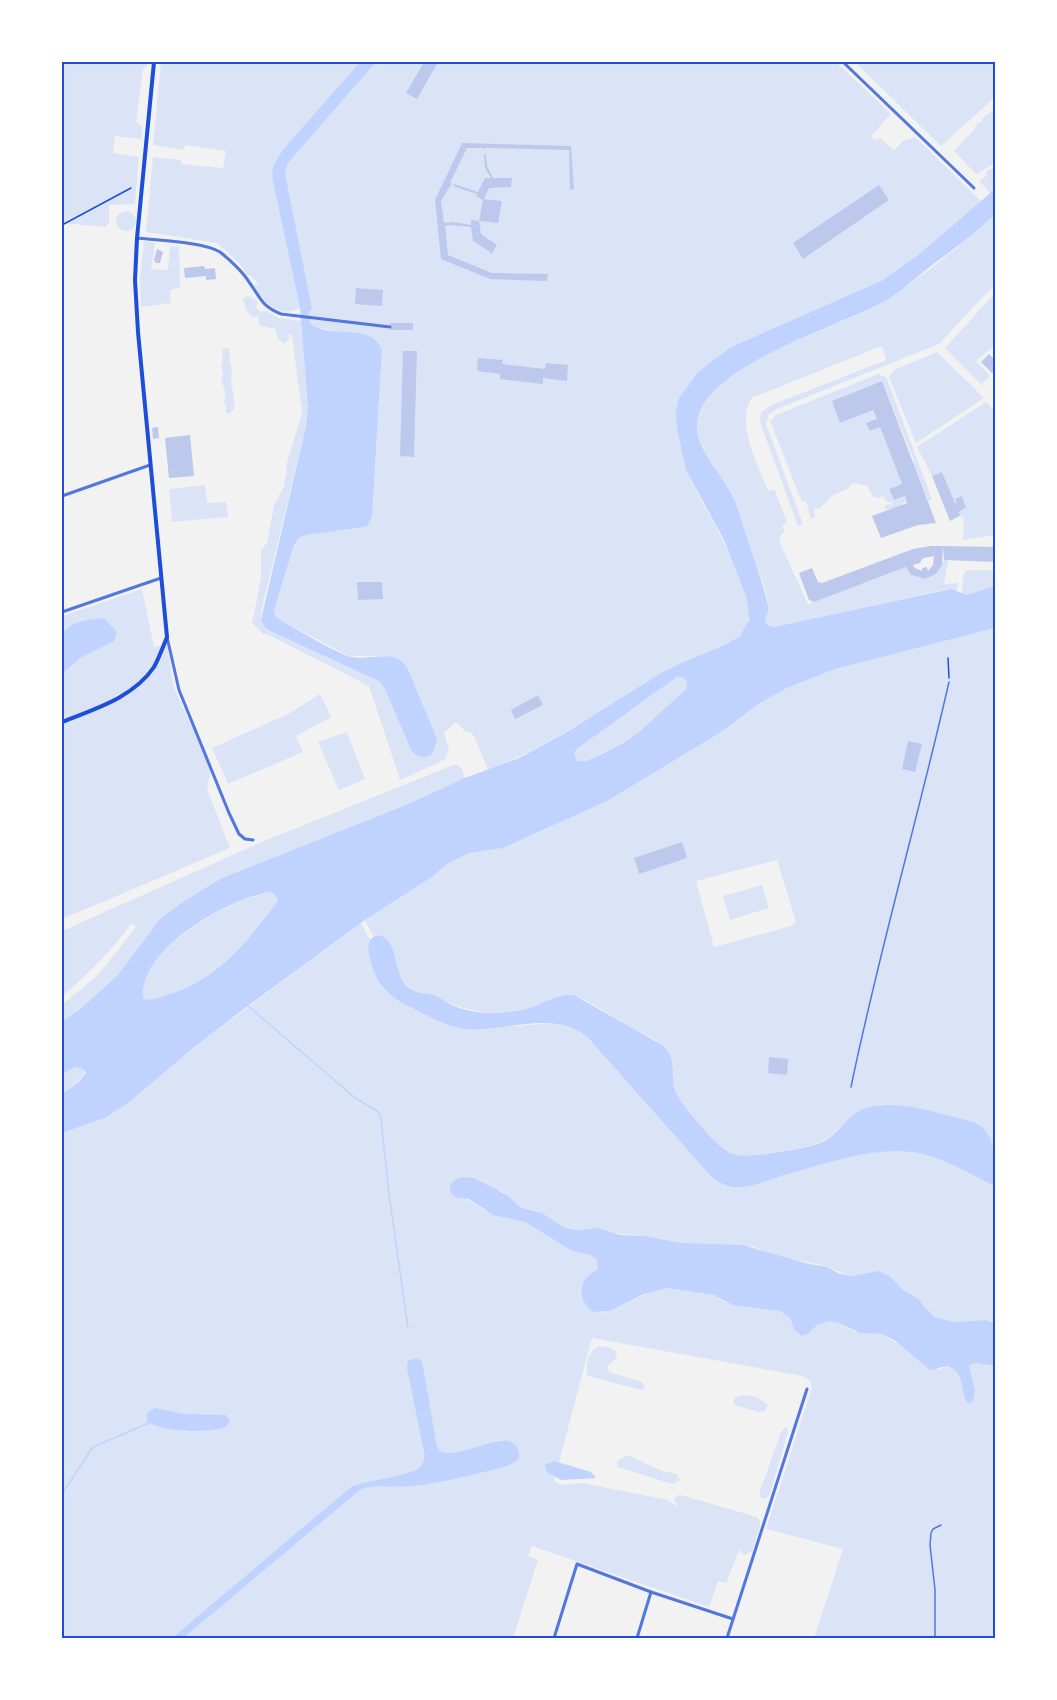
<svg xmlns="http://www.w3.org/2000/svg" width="1057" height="1700" viewBox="0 0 1057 1700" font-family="'Exo 2',sans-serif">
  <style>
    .green { fill: #dbe4f7; fill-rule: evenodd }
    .water { fill: #bfd3fe; fill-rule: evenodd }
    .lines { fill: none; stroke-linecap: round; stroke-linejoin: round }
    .stream { stroke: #bfd3fe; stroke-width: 1.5 }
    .building { fill: #bdc9ec; fill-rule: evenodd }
    .path { stroke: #1d4ed8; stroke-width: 1.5 }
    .service { stroke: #5277de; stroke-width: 1.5 }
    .minor { stroke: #5277de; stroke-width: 3 }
    .secondary { stroke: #1d4ed8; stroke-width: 4 }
    .neatline { fill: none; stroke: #1d4ed8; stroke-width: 2 }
  </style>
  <rect width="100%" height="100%" fill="#f2f2f2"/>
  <g class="green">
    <polygon points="63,62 151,62 143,69 136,122 142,127 141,139 115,136 113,153 139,157 135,202 134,204 109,205 109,223 105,227 62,223"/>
    <path d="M161 62H360L283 150 274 163 273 182 300 308C279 319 263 302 254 285L259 284 250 275 248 276 239 263 217 243 146 232 153 157 181 160V164L223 168 226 151 185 145 184 150 153 145Z"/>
    <path d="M376 62H836L891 114 871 136 875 140 880 138 894 150 903 141 915 137 981 201 917 256 883 280 731 347 698 372 679 398C681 417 681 456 687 471 699 505 767 598 744 631 732 648 680 663 659 674 603 709 550 746 488 770L474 736 470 732H466L456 722 444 733 449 750 444 760 400 780 369 686 267 634H263L252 623 261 579V550L267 543 274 505 284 487 287 463 302 413 292 336 288 334 289 340 284 344 277 337 275 329 260 326 258 316 252 317 246 310 243 299 248 296 255 299 258 303 256 308 261 312 267 311 278 318 301 321 308 408 306 426 261 612 262 623 270 631 379 681 385 689 411 750 437 739 408 669 383 656H349L280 620 275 616 274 610 294 545 299 538 306 535 366 526 372 517 382 350 358 334 317 328 310 323 308 315 312 308 285 173 288 163Z"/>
    <polygon points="855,62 995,62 995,97 941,146"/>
    <polygon points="995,109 995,163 976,174 954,151 973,131 978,123 981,123 983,118"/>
    <polygon points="995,168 995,189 991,194 979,181 986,176 987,170"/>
    <circle cx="126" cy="221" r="10"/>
    <path d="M995 214V284L939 344 777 409 769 414 766 424 803 524 798 526 760 422 761 412 774 404 886 360 882 346 752 398C735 424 758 464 768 491L774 489 787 522 782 525 785 531 781 535 779 541 808 604 906 567 911 575 925 579 936 574 944 560H948L944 584 958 583 957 591 949 589 774 627 766 625C763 618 768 611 768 604 766 583 754 562 748 543 744 529 741 514 735 500 726 480 694 446 697 424 706 361 837 330 885 301 922 277 963 244 995 214Z"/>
    <polygon points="144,241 155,243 151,269 168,270 170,246 179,247 180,288 170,290 171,303 141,307 140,280"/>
    <polygon points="995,293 995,345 976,361 990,376 981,384 945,348"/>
    <path d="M229 348 230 365 232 367 231 378 235 408 228 414 225 411 227 408 224 402C228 393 223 387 221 379L223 375 221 367 223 359 221 358 223 355 222 349Z"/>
    <polygon points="937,352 984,398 916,443 889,377 894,370"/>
    <path d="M878 374 886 377 932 499 928 501 937 522 912 462 914 461 882 381 832 401 841 422 873 410 877 419 867 424 870 431 880 427 902 484 889 489 894 500 905 496 906 500C902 506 892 511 884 509L885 506 889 504 892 505 893 502H887L883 496 879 498 873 497 867 486 853 483 849 488 832 496 820 508 814 509 815 517 811 519 806 501 802 502 770 421 776 415Z"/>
    <polygon points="986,402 995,411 995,535 963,540 964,518 958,512 966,508 962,496 955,499 957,503 955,503 942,472 932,476 917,447"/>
    <polygon points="205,485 207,503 226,502 228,517 172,522 169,489"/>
    <polygon points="967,570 995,570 995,586 970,595 962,594 963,575"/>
    <polygon points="142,589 154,647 167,645 174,688 211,769 207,789 230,848 62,919 62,616"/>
    <path d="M995 628V1160L986 1131 978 1124C953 1116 896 1099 871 1107 852 1112 842 1128 827 1139 816 1147 752 1158 738 1155 722 1153 681 1107 675 1092 670 1074 678 1060 662 1045 654 1038 643 1034 634 1029 615 1018 595 1004 574 995 558 995 545 1003 530 1008 495 1019 472 1011 439 1000 429 996 412 994 405 986 394 972 399 939 378 935L373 936 365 920 432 877 447 864 469 853 503 848 549 828 721 732 760 703 787 688 835 669ZM777 860 796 922 791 926 714 947 696 881Z"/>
    <path d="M677 677H682C687 680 688 683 686 689L638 733 627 741 586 761H578L574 753 578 748Z"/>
    <polygon points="320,694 331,717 296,736 303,752 228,784 212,748 288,714"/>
    <polygon points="347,732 365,779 339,790 318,742"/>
    <path d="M456 764 462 769 465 778 401 807 222 878 204 889 181 903 160 919 117 976 79 1010 62 1021V1005L99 974 136 927 132 923C111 951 89 974 62 996V931L257 844Z"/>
    <polygon points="762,885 769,908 730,920 723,896"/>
    <path d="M269 892 273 893 278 899 276 904C243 943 221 977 170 994 161 997 151 1002 143 998 141 948 226 901 269 892Z"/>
    <path d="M361 923 370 940 368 949 375 975 384 989 407 1006 442 1023 473 1029 558 1023 573 1027 581 1031 708 1173C715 1180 722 1185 732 1187 749 1189 768 1180 785 1175 825 1164 869 1148 911 1152 940 1155 969 1174 995 1186V1324L986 1320 954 1322 934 1317 922 1303 902 1289 891 1277 879 1272 851 1276 822 1265 775 1256 754 1247 681 1243 644 1236 565 1228 538 1211 520 1207 503 1192 480 1180 463 1177 455 1180 464 1197 484 1210 498 1216 525 1222 572 1251 590 1255 596 1259 598 1268C595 1272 591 1273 587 1277 572 1291 586 1305 598 1313L610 1311 652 1291 667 1288 714 1295 725 1302 780 1311 790 1318 793 1326 808 1334 817 1325 829 1321 839 1323 855 1332 882 1334 939 1370C956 1359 964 1385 965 1398L975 1395 969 1365 976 1363 995 1366V1638H814L843 1549 766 1529 812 1388 810 1380 802 1376 592 1338 554 1481 562 1485 582 1483 668 1500 677 1507 674 1499 678 1495H681L757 1517 760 1522V1526L752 1551 745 1555 739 1550 726 1583 718 1581 709 1607 532 1546 528 1556 538 1560 513 1638H62V1133L105 1118 128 1103 193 1048Z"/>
    <polygon points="75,1067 83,1069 85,1076 62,1094 62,1074"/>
    <path d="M599 1346 611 1348 616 1352 617 1357 608 1366 609 1372 642 1382 645 1388 641 1390 588 1376C584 1367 589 1350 599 1346Z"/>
    <polygon points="745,1395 757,1397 768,1405 765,1411 759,1412 734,1405 733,1401 736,1397"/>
    <polygon points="787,1426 788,1432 770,1494 766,1498 763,1499 760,1497 760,1491 781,1432"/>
    <polygon points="628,1455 662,1471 677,1474 680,1480 672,1484 618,1467 617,1461"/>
  </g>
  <g class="water">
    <path d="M360 62H376L288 163 285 173 312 308 308 315 310 323C327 340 371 321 382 350L372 517 368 525 364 527 306 535 299 538 294 545 274 610 275 616 280 620C297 629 335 653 352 657 372 661 395 647 408 669L437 739 433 753C425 759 417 758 411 750L385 689 379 681 270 631 264 626 261 620 306 426 308 408 300 308 273 182C270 166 277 158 287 145Z"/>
    <path d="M995 189V214C976 233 954 249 932 265 917 277 902 291 885 301 842 326 693 368 697 429 698 452 726 479 735 501 741 515 744 530 749 544 756 564 763 584 768 605V611L765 621 767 625 774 627 951 589 967 595 995 586V628L835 669 787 688 760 703 721 732 607 801 503 848 469 853 447 864 432 877 365 920 248 1006 193 1048 128 1103 105 1118 62 1133V1094L80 1081 86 1073 83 1069 75 1067 62 1074V1021L79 1010 117 976 160 919 181 903 222 878 401 807 465 778 519 758 567 732 659 674 677 665 727 644 740 636 749 620 747 599 725 542 686 470 677 428 676 411 679 398 698 372 731 347 883 280 917 256ZM677 677H682C687 680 688 683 686 689L638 733 627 741 604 753 586 761H578L574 753 578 748ZM269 892 273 893 278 899 276 904C244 943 221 977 170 994 161 997 151 1002 143 998 140 948 226 900 269 892Z"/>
    <path d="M104 618 117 632 114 641 80 658 62 674C61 631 56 623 104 618Z"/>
    <path d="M378 935C402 939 391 981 412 990 418 994 427 993 434 995 441 998 447 1003 454 1006 477 1015 502 1015 526 1009 543 1005 557 993 574 995L662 1045C678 1058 670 1074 675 1091 680 1104 711 1139 722 1147 726 1151 732 1154 738 1155 751 1158 810 1148 823 1142 841 1133 849 1111 870 1107 904 1100 940 1114 973 1122 997 1130 996 1165 995 1186 969 1174 940 1155 911 1152 869 1148 825 1164 785 1175 768 1180 749 1189 732 1187 722 1185 715 1180 708 1173L587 1037C557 1009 505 1032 467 1029 447 1027 430 1017 412 1008 393 999 378 987 372 966 369 955 363 939 378 935Z"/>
    <path d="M463 1177 474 1178 493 1187 508 1196 520 1207 542 1213 565 1228 578 1230 598 1228 620 1235 644 1236 681 1243 742 1245 809 1264 827 1267 838 1273 851 1276 879 1271 891 1277 902 1289 918 1299 934 1317 954 1322 986 1320 995 1324V1366L976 1363 969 1365 975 1391 973 1401 969 1404C960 1396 966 1374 949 1367 944 1365 936 1370 930 1370L894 1340 882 1334 860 1333 839 1323 829 1321 817 1325 808 1334 802 1336 794 1329 790 1318 780 1311 733 1305 714 1295 667 1288 644 1294 610 1311 593 1312C582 1304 576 1288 587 1277 591 1273 595 1272 598 1268L596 1259 590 1255 572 1251 525 1222 493 1215 469 1199 455 1197 450 1192C449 1182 455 1179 463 1177Z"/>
    <path d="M416 1358 421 1361 423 1366 436 1442 439 1451C456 1459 488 1439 509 1441 517 1445 521 1451 518 1460L507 1466C476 1474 445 1482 413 1486 396 1488 377 1484 361 1489L183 1638H172L351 1487C368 1479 412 1477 421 1466 424 1462 425 1457 424 1452L407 1368 408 1361Z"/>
    <path d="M155 1408 185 1414 226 1415 230 1421 226 1427C208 1433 163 1433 147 1421V1413Z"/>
    <polygon points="554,1461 591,1472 596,1478 561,1480 547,1472 545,1465"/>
  </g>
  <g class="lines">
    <g class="stream">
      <polyline points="248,1006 354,1097 378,1112 381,1119 389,1194 408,1328"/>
      <polyline points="62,1494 93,1447 149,1423"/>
    </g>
  </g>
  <g class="building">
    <polygon points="424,62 436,62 437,64 417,99 406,93"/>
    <polygon points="462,143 571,146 574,189 570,190 569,150 485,148 483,150 483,148 467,148 450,183 452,183 441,201 444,223 453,222 471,225 471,220 479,221 481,234 497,245 491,255 490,252 473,241 471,227 449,225 445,226 448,255 492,273 548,274 547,281 490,279 441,259 435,200"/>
    <polygon points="484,154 486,154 487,166 493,178 512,178 511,187 489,188 484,199 502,201 498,223 479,221 483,200 476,196 477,194 453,186 454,184 478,192 485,178 491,178 485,168"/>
    <polygon points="879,185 889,200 803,259 793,243"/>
    <polygon points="157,249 163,252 160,263 156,263 154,260"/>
    <polygon points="204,266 205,269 215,268 216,279 206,280 206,276 185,278 184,268"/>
    <polygon points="356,288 383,290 382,306 355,304"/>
    <rect x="390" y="323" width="23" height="7"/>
    <polygon points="403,351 417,351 414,457 400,456"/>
    <polygon points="989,354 996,361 996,370 992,373 981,362"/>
    <polygon points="478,358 503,360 502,364 545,369 546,363 568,365 567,381 543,378 543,384 500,379 500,374 477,371"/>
    <polygon points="882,381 936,523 918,525 881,538 872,516 907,503 905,496 894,500 889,489 902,484 880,427 870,431 866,423 877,419 873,410 840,423 832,401"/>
    <polygon points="158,427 159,438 153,439 152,428"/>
    <polygon points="190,435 194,476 169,478 165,438"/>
    <polygon points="942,472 955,503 957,503 955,499 962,496 966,508 958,512 961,515 950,521 932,476"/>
    <path d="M930 546H943L942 565 936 574 925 579 911 575 906 567 814 602 809 600 799 573 812 568 818 582 822 583 913 549ZM934 556 933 565 928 571 927 567 922 568V571L915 568 913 565 920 563 923 558Z"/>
    <polygon points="943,546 996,547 996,562 944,560"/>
    <polygon points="357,582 382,582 383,599 358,600"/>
    <polygon points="538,695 543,705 515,719 511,710"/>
    <polygon points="908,741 922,744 915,772 902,769"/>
    <polygon points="682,842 687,858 639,874 634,858"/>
    <polygon points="769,1057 788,1059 787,1075 768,1073"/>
  </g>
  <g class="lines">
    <g class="path">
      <polyline points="62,225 131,188"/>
      <polyline points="948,658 949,678"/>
    </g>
    <g class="service">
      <path d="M851 1087C879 951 918 818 949 682"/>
      <polyline points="935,1638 935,1590 930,1545 931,1533 933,1529 941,1525"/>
    </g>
    <g class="minor">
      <polyline points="843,62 974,188"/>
      <path d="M137 238C156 240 204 242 220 252 229 259 243 272 249 282 261 298 261 306 281 314L390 327"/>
      <polyline points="62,496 150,465"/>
      <polyline points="62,612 161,578"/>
      <polyline points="167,637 179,690 229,813 239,834 245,839 253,840"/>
      <polyline points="554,1638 577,1564 651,1592 733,1619"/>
      <polyline points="637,1638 651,1592"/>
      <polyline points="727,1638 807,1389"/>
    </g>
    <path class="secondary" d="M62 722C94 709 133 698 154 667 159 658 163 647 167 637L138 332 135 280 137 238 154 62"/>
  </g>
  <rect width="1057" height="1700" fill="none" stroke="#ffffff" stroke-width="126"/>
  <rect x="63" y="63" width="931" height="1574" class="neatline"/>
</svg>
